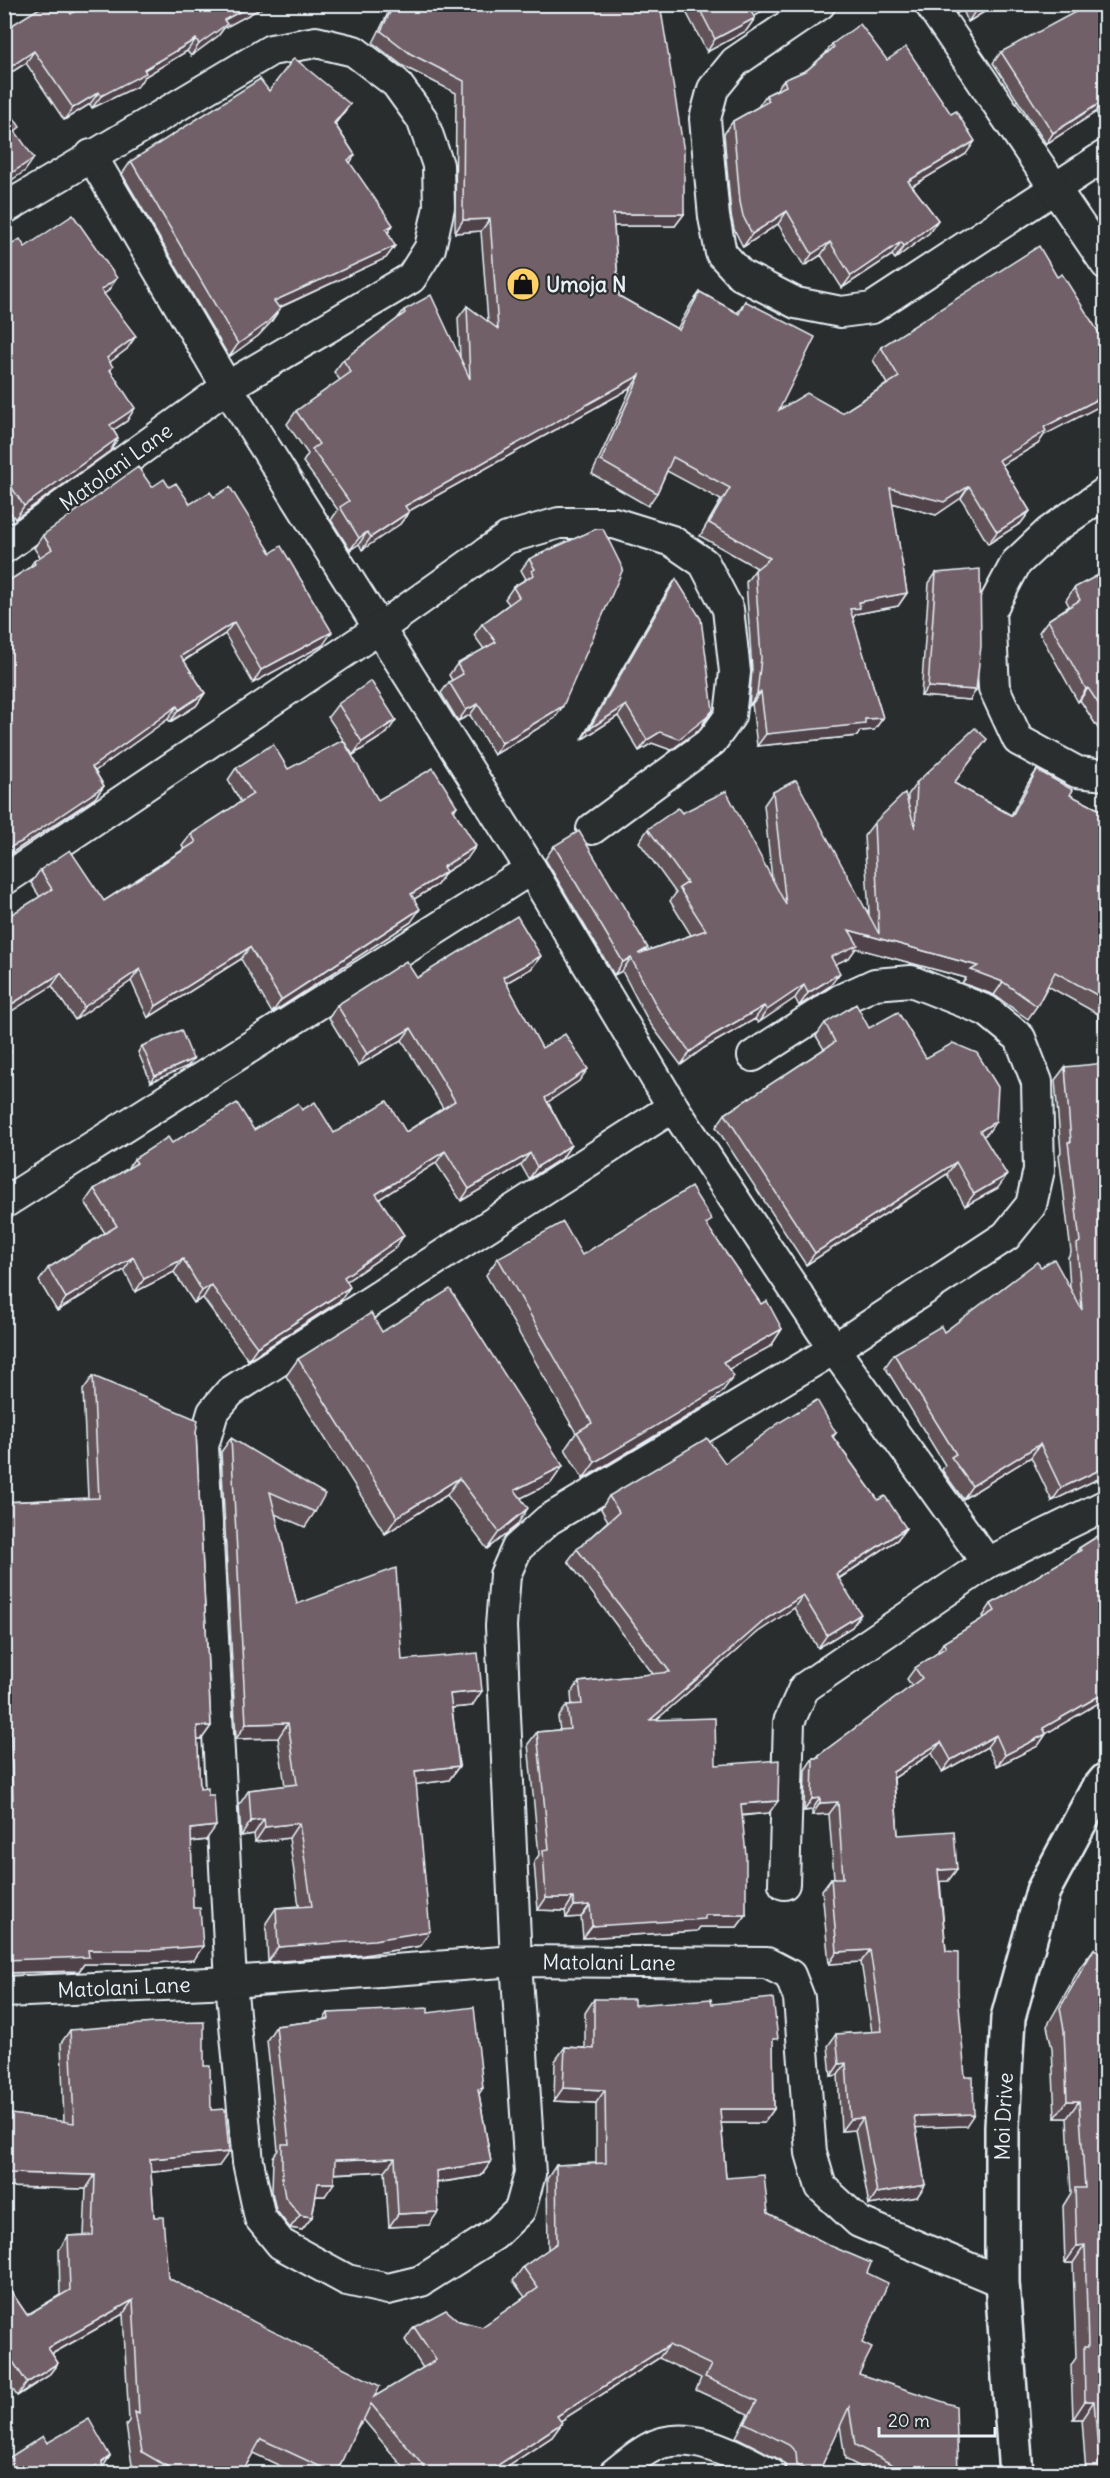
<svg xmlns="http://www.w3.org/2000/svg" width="1110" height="2478" viewBox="0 0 1110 2478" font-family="Delius,sans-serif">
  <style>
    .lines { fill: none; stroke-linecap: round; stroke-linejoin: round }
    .street-casing { stroke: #e8f1f8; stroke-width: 34 }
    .secondary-casing { stroke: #e8f1f8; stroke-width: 38 }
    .street { stroke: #2a2d2e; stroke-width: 30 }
    .secondary { stroke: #2a2d2e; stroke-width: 33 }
    .wall { fill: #625359; stroke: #e8f1f8; stroke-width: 1.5 }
    .shaded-wall { fill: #504348; stroke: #e8f1f8; stroke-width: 1.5 }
    .building { fill: #726067; stroke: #e8f1f8; stroke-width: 1.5 }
    .labels { text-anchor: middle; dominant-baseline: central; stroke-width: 4.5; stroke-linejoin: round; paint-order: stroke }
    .poi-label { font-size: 21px; font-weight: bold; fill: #e8f1f8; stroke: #2a2d2e; text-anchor: start }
    .street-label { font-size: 21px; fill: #e8f1f8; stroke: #2a2d2e }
  </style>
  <rect width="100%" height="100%" fill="#2a2d2e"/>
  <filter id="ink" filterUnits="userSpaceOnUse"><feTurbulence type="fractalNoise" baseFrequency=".0167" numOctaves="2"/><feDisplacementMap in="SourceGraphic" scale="12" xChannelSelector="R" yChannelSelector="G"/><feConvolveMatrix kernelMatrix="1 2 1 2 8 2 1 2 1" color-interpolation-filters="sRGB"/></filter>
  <g filter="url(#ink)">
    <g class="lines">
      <defs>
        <g id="street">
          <polyline points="820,4 735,62 713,89 705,119 714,217 721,253 741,275 796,303 841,312 872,308 1106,155"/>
          <polyline points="930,4 1106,264"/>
          <polyline points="91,155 227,387 531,869 673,1107 834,1349 987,1563"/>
          <polyline points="4,209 271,50 316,42 354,51 396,83 422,119 438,165 439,207 430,248 411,278 227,387 4,548"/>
          <polyline points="1106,492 1049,532 1016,563 990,612 994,688 1018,740 1077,772 1106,775"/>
          <polyline points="4,880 380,628 507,538 559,523 614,523 672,541 704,563 728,609 735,672 730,716 712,741 592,829"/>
          <polyline points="673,1107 230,1392 213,1412 203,1446 231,1982 248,2162 260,2218 281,2244 347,2280 388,2289 421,2281 494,2235 520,2210 530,2174 516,1961 501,1626 505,1575 517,1548 548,1520 834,1349 1006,1236 1031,1205 1039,1170 1037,1082 1020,1038 987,1011 911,981 875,984 840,1000 753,1056"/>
          <polyline points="4,1203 531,869"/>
          <polyline points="784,1884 789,1722 804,1688 987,1563 1106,1505"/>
          <path id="s1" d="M4 1992 231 1982 516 1961 767 1963 790 1975 799 1998 811 2153 821 2187 859 2222 1002 2282"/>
          <path d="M614 2474C625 2465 636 2456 648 2449 686 2426 737 2455 771 2474"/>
        </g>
        <g id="secondary">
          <path id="s2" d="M1016 2474 1002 2282V2126L1008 2018 1043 1891 1096 1792 1106 1780"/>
        </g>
      </defs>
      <use href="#street" class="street-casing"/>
      <use href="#secondary" class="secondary-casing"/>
      <use href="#street" class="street"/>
      <use href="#secondary" class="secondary"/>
    </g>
    <g class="wall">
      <polygon points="85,4 269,4 224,28 218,36 191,56 187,51 144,77 138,86 92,108 90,104 64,120 26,63 4,77 4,30 71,14"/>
      <polygon points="371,4 660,4 684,214 675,226 614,226 619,296 677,329 691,304 700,292 737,313 745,301 779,410 842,413 887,384 873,360 881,347 1044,435 1038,444 1002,465 1030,511 1021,523 988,544 961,498 936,515 892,503 907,593 898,606 856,614 852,618 883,718 874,730 860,731 857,736 757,746 752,704 749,706 752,670 746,582 755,570 757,568 700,536 721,500 667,471 657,493 648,506 592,474 631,388 409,511 409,512 400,524 362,550 359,544 350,550 331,520 338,510 303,462 308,454 287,424 296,411 340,380 334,372 343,360 397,319 404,310 460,357 458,318 467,306 488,322 481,231 455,233 456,93 403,66 373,43 388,13"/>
      <polygon points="682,4 766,4 760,13 754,17 755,18 746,31 707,52"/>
      <polygon points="951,4 997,4 968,22 963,10 957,13"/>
      <polygon points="1106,4 1106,128 1096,112 1046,144 993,63 1001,52"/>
      <polygon points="832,44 887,60 966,154 912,186 938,220 929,233 895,259 892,255 842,288 821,255 804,266 778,224 743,247 734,229 731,215 724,134 733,121 758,107 766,95 776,90 784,80 807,70 825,54"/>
      <polygon points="269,91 350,104 335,124 355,155 350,163 395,246 386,258 279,308 271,322 258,336 229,357 122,174 131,161"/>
      <polygon points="25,247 108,291 104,294 127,349 110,362 111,371 127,421 113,430 118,438 110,451 15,519 4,503 4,250"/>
      <polygon points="152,487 169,487 190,504 214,497 323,645 253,683 225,634 184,661 205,693 196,706 170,722 168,719 95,771 104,786 95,798 4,858 4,584 29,568 34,561 40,557 34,548 43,535"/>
      <polygon points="596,529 555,718 494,755 470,715 458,721 441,693 449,682 452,680 449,675 457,664 484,649 474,635 482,624 509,604 505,599 513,587 526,579 521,570 529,559"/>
      <polygon points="1106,571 1106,735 1103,736 1080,700 1078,702 1039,632 1048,620 1069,606 1066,600 1074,588"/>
      <polygon points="936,573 970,700 921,696 929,583"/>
      <polygon points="676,579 713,710 700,729 671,750 652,743 639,751 618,716 581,740 668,590"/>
      <polygon points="338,704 387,733 353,755 328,717"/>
      <polygon points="987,739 954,783 1011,815 1028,783 1037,770 1070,795 1106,813 1106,1060 1102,1058 1098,1014 1048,986 1037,1006 1028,1019 994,995 962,983 966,978 856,948 849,958 835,964 830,986 799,1006 795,998 758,1023 755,1019 704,1048 681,1065 649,1022 622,971 614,975 545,859 554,846 646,951 691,935 670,901 676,893 639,842 648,829 682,813 772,879 764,805 773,792 869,913 864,836 874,823 908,803 908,795 917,782"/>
      <polygon points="236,768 288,769 378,800 457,806 454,811 467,859 446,872 437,885 414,899 411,922 272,1013 241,959 148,1018 131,981 75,1020 52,986 40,897 31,883 40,870 104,901 184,849 182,846 191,834 241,802 228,780"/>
      <polygon points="532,968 506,983 542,1048 579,1081 548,1102 571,1145 562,1158 529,1179 521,1165 461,1201 436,1163 379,1199 404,1235 395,1248 347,1281 341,1300 248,1360 203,1298 194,1303 174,1272 135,1292 124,1270 57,1311 39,1281 48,1268 105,1233 85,1202 94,1189 127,1169 134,1159 172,1143 254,1130 302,1110 334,1133 406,1132 443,1108 402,1040 358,1066 329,1018 337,1005 417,978"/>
      <polygon points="825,1023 869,1028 926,1058 988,1133 983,1136 998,1188 965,1206 947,1174 806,1265 716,1127 725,1114 824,1049 816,1036"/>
      <polygon points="142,1046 193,1059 188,1066 151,1082 138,1052"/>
      <polygon points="1065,1067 1106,1475 1052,1501 1031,1457 963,1499 942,1470 945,1465 885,1367 894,1354 944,1332 1041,1267 1070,1288 1068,1257 1071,1252 1059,1155 1061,1152 1055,1080"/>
      <polygon points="707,1226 761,1304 782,1329 771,1346 728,1369 722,1392 708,1404 583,1479 565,1449 576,1433 486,1275 498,1258 582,1255"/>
      <polygon points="382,1332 563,1466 551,1483 521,1498 517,1525 487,1549 447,1495 385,1534 286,1376 298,1359"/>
      <polygon points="93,1376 196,1433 211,1726 201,1740 197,1740 200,1789 206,1840 191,1842 194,1960 142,1964 84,1964 79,1971 4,1973 4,1502 88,1498 83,1390"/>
      <polygon points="836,1433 833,1437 878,1500 906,1528 897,1540 839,1579 852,1627 818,1648 794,1608 758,1632 656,1720 716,1765 769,1813 742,1816 746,1915 737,1927 700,1927 697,1931 583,1938 581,1917 566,1918 565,1911 538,1910 534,1862 539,1855 528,1744 537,1732 560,1730 558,1718 567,1705 572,1705 571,1694 579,1682 653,1674 568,1561 577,1549 608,1521 601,1509 609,1496 725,1463"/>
      <polygon points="231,1438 315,1512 305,1527 275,1514 297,1604 402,1660 472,1706 452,1708 459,1766 449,1780 416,1784 420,1946 364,1955 268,1962 266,1923 276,1908 299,1906 289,1838 255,1842 254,1834 241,1836 239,1805 249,1790 285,1786 278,1738 236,1739 221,1452"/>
      <polygon points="1106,1531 1102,1701 1046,1733 1046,1734 1038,1746 997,1766 987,1747 942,1772 932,1753 894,1778 898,1835 957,1869 948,1881 940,1881 946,1951 958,1993 966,2126 916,2127 925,2185 917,2197 869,2205 855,2130 841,2131 838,2075 831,2076 828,2046 836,2034 872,2032 861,1962 829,1964 822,1890 831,1878 834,1878 829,1814 812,1815 812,1810 804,1811 805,1770 813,1758 816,1758 819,1755 912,1686 907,1679 915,1668 936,1654 943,1643 984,1618 983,1616 991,1604 1075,1554 1079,1548"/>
      <polygon points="1094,1949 1106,2474 1086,2474 1082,2419 1073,2419 1071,2365 1076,2358 1073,2263 1065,2263 1063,2206 1071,2193 1067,2118 1055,2118 1052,2048 1047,2026 1081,1966"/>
      <polygon points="594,1999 634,2005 712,2004 773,2046 774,2109 764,2123 721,2123 726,2178 768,2213 867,2273 859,2374 958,2474 874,2474 845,2459 840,2425 818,2474 787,2474 786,2466 779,2459 736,2437 748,2414 696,2390 701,2378 659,2358 560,2421 562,2423 552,2437 496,2474 409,2474 363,2419 354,2433 336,2474 297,2474 253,2453 241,2474 147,2474 132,2465 126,2425 129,2421 123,2314 52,2354 58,2363 48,2376 17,2396 4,2376 4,2281 27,2315 60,2295 59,2250 68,2236 84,2235 86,2189 4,2187 4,2113 64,2122 61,2043 70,2030 204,2066 219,2166 151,2172 154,2217 168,2278 374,2397 423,2368 405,2340 414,2327 459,2321 482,2327 525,2297 513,2281 523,2267 548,2250 547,2179 556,2165 596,2163 596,2103 554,2101 555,2061 565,2047 585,2048 585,2013"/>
      <polygon points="328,2013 428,2013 483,2088 479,2094 491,2162 481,2176 437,2183 429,2225 389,2227 385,2171 335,2174 325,2196 316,2196 312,2217 302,2230 290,2228 276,2210 272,2192 273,2157 278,2150 267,2040 276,2026 323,2020"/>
      <polygon points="47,2443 110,2456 102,2467 103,2474 4,2474"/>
    </g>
    <g class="shaded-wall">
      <polygon points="254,4 269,4 224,28 218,36 191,56 199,44 224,20"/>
      <polygon points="274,4 283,4 281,7"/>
      <polygon points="763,4 766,4 760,13 742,24 751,12"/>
      <polygon points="963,4 967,4 963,10 957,13"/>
      <polygon points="986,4 997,4 968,22 976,10"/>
      <polygon points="755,18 746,31 707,52 715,39"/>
      <polygon points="196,39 187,51 144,77 138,86 92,108 101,96"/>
      <polygon points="34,51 26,63 4,77 4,71"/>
      <polygon points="99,92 90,104 64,120 73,108"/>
      <polygon points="1103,101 1096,112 1046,144 1053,133"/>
      <polygon points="350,104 341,116 325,135 334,123"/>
      <polygon points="975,141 966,154 899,194 908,181"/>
      <polygon points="34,158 25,171 4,185 4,178"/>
      <polygon points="787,211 778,224 743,247 752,234"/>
      <polygon points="613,214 684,214 675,226 604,226"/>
      <polygon points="490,219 481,231 455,233 463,220"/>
      <polygon points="938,220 929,233 895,259 904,246"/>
      <polygon points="393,225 385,238 386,229"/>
      <polygon points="830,242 821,255 804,266 812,254"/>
      <polygon points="901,242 892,255 842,288 851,276"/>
      <polygon points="395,246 386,258 265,314 274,301"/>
      <polygon points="117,278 108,291 92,302 101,290"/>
      <polygon points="280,309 271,322 258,336 229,357 238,344"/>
      <polygon points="136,336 127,349 98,371 107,358"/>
      <polygon points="640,375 631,388 396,518 405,506"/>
      <polygon points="1106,395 1106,403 1044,435 1038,444 990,472 999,460 1044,427"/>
      <polygon points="135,408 127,421 101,438 110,425"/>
      <polygon points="118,438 110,451 15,519 24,506"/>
      <polygon points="969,486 961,498 936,515 881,500 890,488"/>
      <polygon points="1030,511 1021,523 988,544 997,532"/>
      <polygon points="409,512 400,524 362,550 371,537"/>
      <polygon points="367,532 359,544 350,550 359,538"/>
      <polygon points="907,593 898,606 856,614 851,621 850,609 859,602"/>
      <polygon points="234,622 225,634 172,668 181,656"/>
      <polygon points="332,632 323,645 253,683 261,670"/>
      <polygon points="928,687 976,690 970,700 921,696"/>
      <polygon points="1088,688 1080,700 1078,702 1086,689"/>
      <polygon points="761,692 752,704 749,706 757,694"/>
      <polygon points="205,693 196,706 170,722 179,710"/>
      <polygon points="478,704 470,715 458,721 466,710"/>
      <polygon points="626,705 618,716 581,740 589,729"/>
      <polygon points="177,706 168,719 84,779 92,767"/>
      <polygon points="563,706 555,718 494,755 502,743"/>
      <polygon points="707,717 700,729 671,750 652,743 639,751 647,740 660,732"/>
      <polygon points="883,718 874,730 860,731 857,736 757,746 766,734 865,719"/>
      <polygon points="396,720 387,733 353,755 362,742"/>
      <polygon points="104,786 95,798 4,858 4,850"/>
      <polygon points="476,846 467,859 434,879 443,867"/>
      <polygon points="446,872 437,885 403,906 411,894"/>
      <polygon points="420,909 411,922 272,1013 281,1000"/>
      <polygon points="849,930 978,966 1003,982 994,995 962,983 966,978 856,948 849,958 822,970"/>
      <polygon points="250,947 241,959 148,1018 156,1006"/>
      <polygon points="541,956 532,968 494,990 503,977"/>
      <polygon points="631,958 622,971 614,975 623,962"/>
      <polygon points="140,969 131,981 75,1020 84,1007"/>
      <polygon points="61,973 52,986 4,1016 4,1009"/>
      <polygon points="840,973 830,986 799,1006 808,993"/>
      <polygon points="804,985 795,998 758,1023 767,1010"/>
      <polygon points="764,1006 755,1019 704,1048 681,1065 690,1052 713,1035"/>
      <polygon points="411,1028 402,1040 358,1066 367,1054"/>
      <polygon points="11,1052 4,1061 4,1056"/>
      <polygon points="193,1059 188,1066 151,1082 155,1076"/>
      <polygon points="588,1069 579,1081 536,1110 545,1098"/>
      <polygon points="996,1121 988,1133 972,1143 980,1131"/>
      <polygon points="571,1145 562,1158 529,1179 537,1167"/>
      <polygon points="445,1151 436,1163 367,1207 376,1194"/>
      <polygon points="530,1153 521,1165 461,1201 469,1189"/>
      <polygon points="956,1162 947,1174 806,1265 815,1253"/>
      <polygon points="1007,1175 998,1188 965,1206 974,1194"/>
      <polygon points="404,1235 395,1248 335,1289 344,1277"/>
      <polygon points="133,1257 124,1270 57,1311 66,1298"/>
      <polygon points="183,1259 174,1272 135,1292 144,1279"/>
      <polygon points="211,1285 203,1298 194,1303 202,1291"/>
      <polygon points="350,1287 341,1300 248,1360 257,1347"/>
      <polygon points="782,1329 771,1346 711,1379 723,1362"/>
      <polygon points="734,1376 722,1392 708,1404 583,1479 595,1462"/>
      <polygon points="1040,1444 1031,1457 963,1499 972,1486"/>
      <polygon points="563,1466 551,1483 503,1507 515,1490"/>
      <polygon points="1106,1467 1106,1475 1052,1501 1061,1488"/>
      <polygon points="459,1478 447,1495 385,1534 397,1517"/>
      <polygon points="528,1508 517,1525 487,1549 499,1532"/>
      <polygon points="906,1528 897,1540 827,1586 836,1574"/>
      <polygon points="803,1595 794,1608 758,1632 641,1733 650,1720 766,1619"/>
      <polygon points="861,1614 852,1627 818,1648 827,1635"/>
      <polygon points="482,1691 472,1706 440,1709 450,1694"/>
      <polygon points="1106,1692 1106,1696 1102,1701 1035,1740 1043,1728"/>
      <polygon points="288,1723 278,1738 236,1739 246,1724"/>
      <polygon points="197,1726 211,1726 201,1740 187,1740"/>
      <polygon points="1046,1734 1038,1746 997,1766 1005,1755"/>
      <polygon points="996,1735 987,1747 942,1772 951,1760"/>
      <polygon points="941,1742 932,1753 885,1784 893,1772"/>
      <polygon points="459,1766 449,1780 405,1786 415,1771"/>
      <polygon points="820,1798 812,1810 804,1811 812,1799"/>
      <polygon points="778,1801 769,1813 733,1816 741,1804"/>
      <polygon points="838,1802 829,1814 812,1815 820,1803"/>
      <polygon points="264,1819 254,1834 241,1836 251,1821"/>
      <polygon points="299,1823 289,1838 255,1842 265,1827"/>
      <polygon points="216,1826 206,1840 181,1843 191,1829"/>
      <polygon points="957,1869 948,1881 930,1882 938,1870"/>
      <polygon points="546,1898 573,1898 565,1911 538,1910"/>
      <polygon points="590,1905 581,1917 566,1918 574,1906"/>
      <polygon points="705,1915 746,1915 737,1927 700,1927 697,1931 583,1938 592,1926"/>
      <polygon points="430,1931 420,1946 364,1955 268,1962 278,1947"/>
      <polygon points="203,1946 194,1960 142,1964 84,1964 79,1971 4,1973 4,1960 88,1950"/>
      <polygon points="870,1950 861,1962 829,1964 837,1952"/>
      <polygon points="846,2063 838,2075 831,2076 839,2064"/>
      <polygon points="563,2088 605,2090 596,2103 554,2101"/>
      <polygon points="1067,2101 1079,2101 1067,2118 1055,2118"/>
      <polygon points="720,2109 774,2109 764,2123 711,2123"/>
      <polygon points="974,2114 966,2126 906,2128 914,2116"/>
      <polygon points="863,2118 855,2130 841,2131 850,2119"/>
      <polygon points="229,2152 219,2166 141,2173 150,2159"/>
      <polygon points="395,2158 385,2171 326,2174 335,2160"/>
      <polygon points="491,2162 481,2176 427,2184 436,2171"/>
      <polygon points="7,2173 95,2175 86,2189 4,2187 4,2177"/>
      <polygon points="318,2183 334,2183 325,2196 309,2196"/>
      <polygon points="925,2185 917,2197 869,2205 877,2193"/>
      <polygon points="438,2212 429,2225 389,2227 398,2214"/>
      <polygon points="300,2215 312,2217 302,2230 290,2228"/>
      <polygon points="1085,2245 1073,2263 1065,2263 1077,2246"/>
      <polygon points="133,2300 123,2314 39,2361 48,2348"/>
      <polygon points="669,2345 659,2358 548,2429 557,2416"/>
      <polygon points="58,2363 48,2376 17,2396 27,2383"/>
      <polygon points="1085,2401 1094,2401 1082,2419 1073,2419"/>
      <polygon points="562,2423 552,2437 496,2474 489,2474 498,2465"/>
      <polygon points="110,2456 101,2470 102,2462"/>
      <polygon points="96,2466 91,2474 84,2474"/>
    </g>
    <g class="building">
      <polygon points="46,4 64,4 71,14 85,4 254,4 224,20 227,24 199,44 196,39 144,69 146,73 101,96 99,92 73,108 34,51 4,71 4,30"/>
      <polygon points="394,4 660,4 684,152 684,214 613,214 619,296 679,330 700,292 739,314 745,301 815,337 779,410 807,393 842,413 899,377 881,347 1039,246 1057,277 1062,274 1106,344 1106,395 1044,427 1046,431 999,460 1030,511 997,532 969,486 944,502 890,488 907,593 859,602 860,608 850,609 883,718 865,719 865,724 766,734 761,692 757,694 761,658 755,570 770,558 709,523 730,488 673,457 657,493 601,461 640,375 405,506 409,512 371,537 367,532 359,538 340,507 349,501 312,449 319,444 296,411 351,372 343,360 405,313 404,310 431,295 470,379 467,306 498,329 490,219 463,220 464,81 411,54 381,31"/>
      <polygon points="697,4 763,4 751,12 755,18 715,39"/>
      <polygon points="974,4 986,4 976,10"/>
      <polygon points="1090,4 1106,4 1106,105 1103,101 1053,133 1001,52"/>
      <polygon points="860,24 887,60 906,47 951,114 956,111 975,141 908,181 938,220 904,246 901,242 851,276 830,242 812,254 787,211 752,234 743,216 740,202 733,121 769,101 766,95 786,86 784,80 807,70 834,47 832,44"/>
      <polygon points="294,58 350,104 334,123 355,155 348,160 393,225 386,229 395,246 274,301 280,309 266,324 238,344 131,161 260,79 269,91"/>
      <polygon points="4,103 20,127 15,131 34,158 4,178"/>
      <polygon points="73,215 117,278 101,290 136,336 107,358 113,367 110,370 135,408 110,425 118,438 24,506 4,476 4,250 20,239 25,247"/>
      <polygon points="138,467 152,487 164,479 169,487 176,483 190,504 210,492 214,497 230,487 271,553 281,546 332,632 261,670 234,622 181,656 205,693 179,710 177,706 92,767 104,786 21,842 4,850 4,584 35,564 34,561 52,549 43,535"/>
      <polygon points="596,529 603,529 623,569 563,706 502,743 478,704 466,710 449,682 463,674 457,664 496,642 482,624 519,597 513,587 534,575 532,571 535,569 529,559"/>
      <polygon points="980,569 981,646 976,690 928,687 936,573"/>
      <polygon points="1106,571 1106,715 1088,688 1086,689 1048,620 1080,600 1074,588"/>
      <polygon points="676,579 701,619 713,710 707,717 679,739 660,732 647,740 626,705 589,729"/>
      <polygon points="371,681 396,720 362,742 338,704"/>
      <polygon points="975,728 987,739 954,783 1012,816 1037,770 1073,790 1070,795 1106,813 1106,1000 1055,972 1037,1006 1003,982 971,970 978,966 849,930 858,945 831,957 840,973 808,993 804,985 767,1010 764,1006 713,1035 690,1052 658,1009 631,958 623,962 554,846 579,831 648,948 638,954 706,930 679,888 687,883 648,829 678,808 682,813 726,791 786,905 773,792 796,780 879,934 874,823 905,793 915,828 917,782"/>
      <polygon points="343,740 378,800 433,768 457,806 453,809 476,846 443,867 446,872 411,894 420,909 281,1000 250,947 156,1006 140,969 84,1007 61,973 4,1009 4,919 52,889 40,870 70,850 104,901 196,842 191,834 253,794 236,768 273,744 288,769"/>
      <polygon points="517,916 541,956 503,977 542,1048 565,1034 588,1069 545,1098 571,1145 537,1167 530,1153 469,1189 445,1151 376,1194 404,1235 344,1277 350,1287 257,1347 211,1285 202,1291 183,1259 144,1279 133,1257 66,1298 48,1268 117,1226 94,1189 137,1163 134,1159 168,1137 172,1143 237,1103 254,1130 298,1103 302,1110 315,1102 334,1133 387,1101 406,1132 455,1101 411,1028 367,1054 337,1005 406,961 417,978"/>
      <polygon points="856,1004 869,1028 898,1012 926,1058 953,1043 977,1053 998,1087 996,1121 980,1131 1007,1175 974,1194 956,1162 815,1253 725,1114 835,1042 825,1023"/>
      <polygon points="181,1030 193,1059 155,1076 142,1046"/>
      <polygon points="4,1041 11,1052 4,1056"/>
      <polygon points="1106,1063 1106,1467 1061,1488 1040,1444 972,1486 951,1457 956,1454 894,1354 941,1326 944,1332 1037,1262 1041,1267 1054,1259 1082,1310 1077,1244 1080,1242 1068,1142 1071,1142 1065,1067"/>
      <polygon points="691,1187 712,1220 706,1224 761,1304 767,1301 782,1329 723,1362 734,1376 720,1388 595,1462 577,1432 592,1423 498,1258 563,1222 582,1255"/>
      <polygon points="450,1289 563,1466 515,1490 528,1508 499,1532 459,1478 397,1517 298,1359 371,1313 382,1332"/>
      <polygon points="93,1376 198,1420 196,1433 211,1726 197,1726 200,1789 208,1788 208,1795 214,1795 216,1826 191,1829 193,1908 200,1908 203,1946 152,1950 88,1950 89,1957 4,1960 4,1800 13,1799 9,1694 4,1694 4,1502 99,1498"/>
      <polygon points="817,1400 836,1433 832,1436 878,1500 885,1496 906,1528 836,1574 861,1614 827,1635 803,1595 766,1619 650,1720 715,1718 716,1765 779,1760 778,1801 741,1804 746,1855 746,1915 705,1915 705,1919 592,1926 590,1905 574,1906 573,1898 546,1898 543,1850 549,1849 537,1732 570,1729 567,1705 582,1704 579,1682 670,1672 577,1549 619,1512 609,1496 707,1438 725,1463 780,1422"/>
      <polygon points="231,1438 325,1494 315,1512 270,1492 297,1604 396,1568 402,1660 478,1653 482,1691 450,1694 459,1766 415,1771 430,1931 374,1940 278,1947 276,1908 312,1906 299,1823 265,1827 264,1819 251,1821 249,1790 297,1784 288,1723 246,1724"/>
      <polygon points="1106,1531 1106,1679 1104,1679 1106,1681 1106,1692 1043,1728 1046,1734 1005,1755 996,1735 951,1760 941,1742 893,1772 898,1835 954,1831 957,1869 938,1870 946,1951 958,1952 958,1993 965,2077 973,2077 974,2114 914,2116 925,2185 877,2193 863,2118 850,2119 846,2063 839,2064 836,2034 882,2031 870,1950 837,1952 831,1878 843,1878 838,1802 820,1803 820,1798 812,1799 813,1758 819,1758 819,1755 922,1678 915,1668 946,1647 943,1643 995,1611 991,1604 1081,1550 1079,1548"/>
      <polygon points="1094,1949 1106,1955 1106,2474 1100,2474 1094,2401 1085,2401 1084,2347 1088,2347 1085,2245 1077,2246 1075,2188 1085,2188 1079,2101 1067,2101 1064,2030 1060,2008"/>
      <polygon points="773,1998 778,2039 773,2039 774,2109 720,2109 726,2178 764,2175 768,2213 831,2246 871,2263 867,2273 888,2283 862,2343 872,2348 859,2374 956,2406 958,2474 896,2474 895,2466 855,2445 849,2407 818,2474 813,2474 797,2465 796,2452 789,2445 745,2423 757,2401 705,2377 711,2365 669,2345 557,2416 562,2423 498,2465 489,2474 430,2474 371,2404 362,2423 360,2421 336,2474 261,2439 241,2474 180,2474 142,2452 135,2412 139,2414 133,2300 48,2348 58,2363 27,2383 4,2348 4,2281 27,2315 70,2290 68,2236 93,2235 95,2175 7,2173 7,2152 4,2151 4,2113 74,2123 70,2030 154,2023 204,2022 204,2066 210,2066 211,2110 225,2109 229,2152 150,2159 154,2217 163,2217 168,2278 380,2386 374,2397 436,2360 414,2327 446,2310 459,2321 482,2327 538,2288 523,2267 557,2243 556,2165 606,2163 605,2090 563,2088 565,2047 594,2049 594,1999 634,1999 634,2005 711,1999 712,2004"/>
      <polygon points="474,2007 483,2088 478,2089 491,2162 436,2171 438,2212 398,2214 395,2158 335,2160 334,2183 318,2183 312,2217 300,2215 285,2197 282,2179 282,2144 289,2144 276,2026 329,2019 328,2013 428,2008 428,2013"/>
      <polygon points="89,2419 110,2456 102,2462 103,2474 94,2474 96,2466 84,2474 4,2474 4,2461 43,2436 47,2443"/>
    </g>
  </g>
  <defs>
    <symbol id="shop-disc" viewBox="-11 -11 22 22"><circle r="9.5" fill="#ffd166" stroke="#2a2d2e"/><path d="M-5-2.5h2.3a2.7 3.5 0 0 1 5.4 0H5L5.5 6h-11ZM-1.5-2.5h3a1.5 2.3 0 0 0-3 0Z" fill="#111"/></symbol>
  </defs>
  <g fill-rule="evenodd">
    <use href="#shop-disc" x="504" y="265" width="38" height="38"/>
  </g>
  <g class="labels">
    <g class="poi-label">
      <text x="546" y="284">Umoja N</text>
    </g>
    <g class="street-label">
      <text transform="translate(116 467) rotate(-36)">Matolani Lane</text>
      <text stroke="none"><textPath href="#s1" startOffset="606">Matolani Lane</textPath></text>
      <text stroke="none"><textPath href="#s1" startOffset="120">Matolani Lane</textPath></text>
      <text stroke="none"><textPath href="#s2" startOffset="358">Moi Drive</textPath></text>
    </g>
  </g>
  <rect width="1110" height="2478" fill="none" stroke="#2a2d2e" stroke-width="24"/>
  <rect x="12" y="12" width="1086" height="2454" fill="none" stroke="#e8f1f8" stroke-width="2" filter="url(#ink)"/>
  <path d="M879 2427v9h116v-9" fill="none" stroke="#e8f1f8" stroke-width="3"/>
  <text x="888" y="2427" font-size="18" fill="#e8f1f8" stroke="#2a2d2e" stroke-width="4.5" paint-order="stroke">20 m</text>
</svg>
